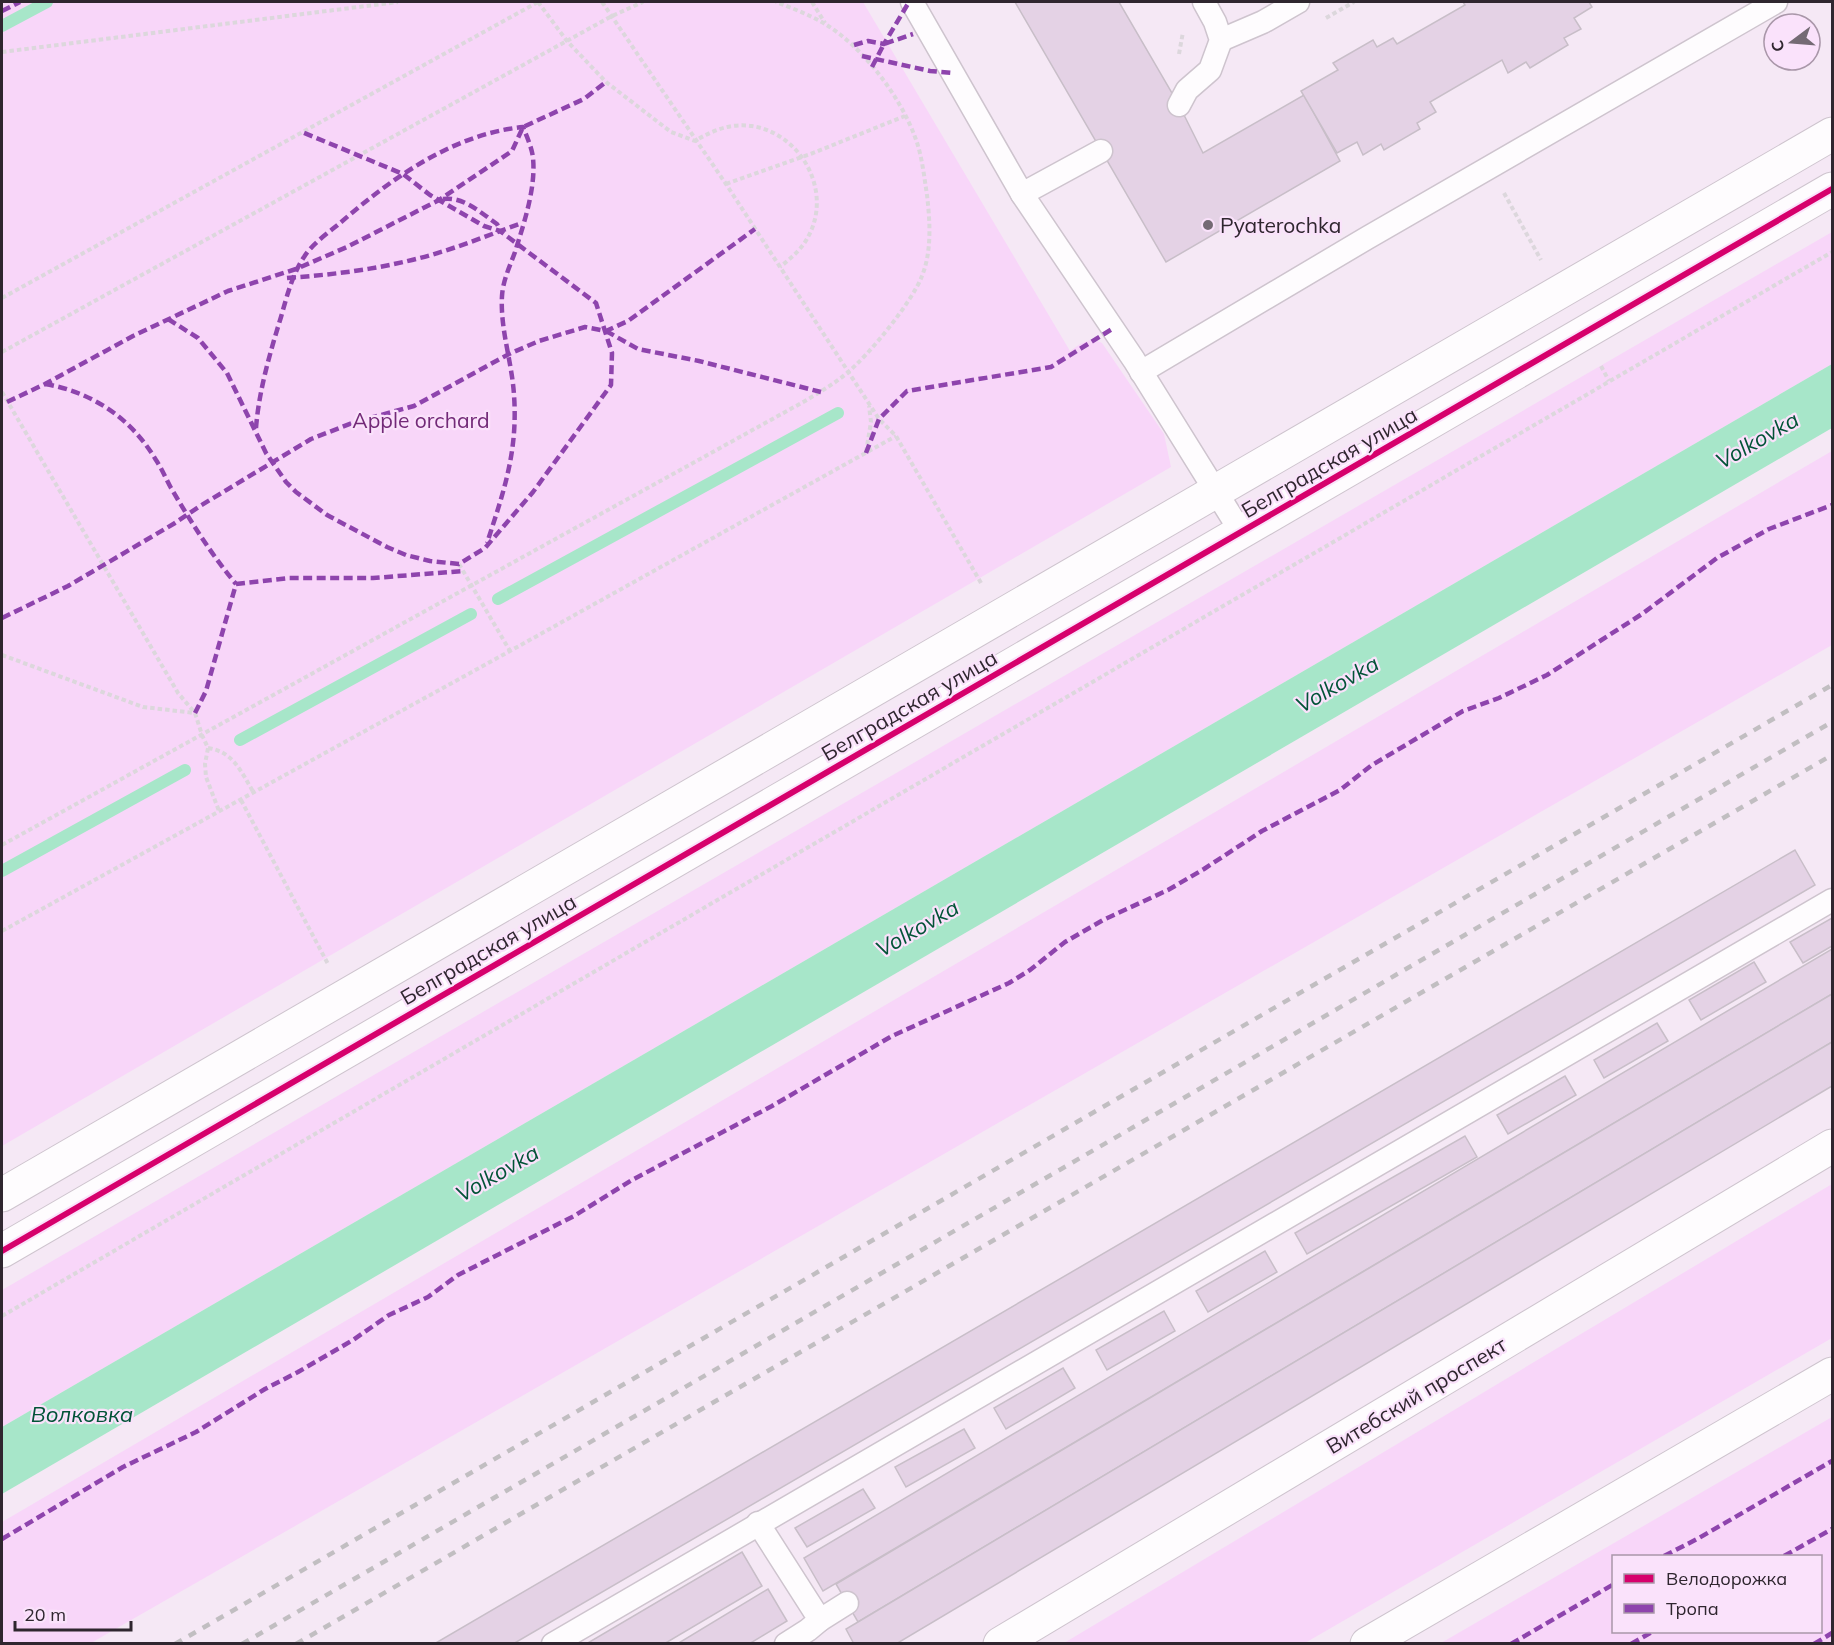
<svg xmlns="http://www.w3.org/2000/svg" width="1834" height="1645" viewBox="0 0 1834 1645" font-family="Mulish,sans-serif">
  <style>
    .green { fill: #f8d6f9; fill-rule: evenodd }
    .water { fill: #a7e6c9 }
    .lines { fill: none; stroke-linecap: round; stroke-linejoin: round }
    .stream { stroke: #a7e6c9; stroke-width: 12 }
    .building { fill: #e4d2e5; stroke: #c8bec8; stroke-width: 1.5 }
    .lane-casing { stroke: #cec4ce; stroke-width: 25 }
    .secondary-casing { stroke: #cec4ce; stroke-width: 35 }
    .primary-casing { stroke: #cec4ce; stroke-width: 35 }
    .path { stroke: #dcd7dc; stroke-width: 4; stroke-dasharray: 4.5 3; stroke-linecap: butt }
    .lane { stroke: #fefcfe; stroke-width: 22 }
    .secondary { stroke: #fefcfe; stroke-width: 33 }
    .primary { stroke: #fefcfe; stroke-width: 33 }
    .rail { stroke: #c1bec1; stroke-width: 4.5; stroke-dasharray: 8 8; stroke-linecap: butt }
    .quiet { stroke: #8e44ad; stroke-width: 4.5; stroke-dasharray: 9 4.5; stroke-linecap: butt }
    .cycleway-casing { stroke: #fae2fb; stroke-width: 10 }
    .cycleway { stroke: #d6006c; stroke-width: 6 }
    .poi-dot { fill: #746a74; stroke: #fae2fb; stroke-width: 2 }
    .labels { text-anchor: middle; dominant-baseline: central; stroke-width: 4.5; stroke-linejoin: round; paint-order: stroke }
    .poi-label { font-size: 21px; fill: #2f262f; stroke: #fae2fb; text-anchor: start }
    .park-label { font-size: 21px; fill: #732a78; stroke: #fae2fb }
    .street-label { font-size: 21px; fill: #2f262f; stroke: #fae2fb }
    .water-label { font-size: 22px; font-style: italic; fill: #025337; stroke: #fae2fb }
  </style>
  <rect width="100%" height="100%" fill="#f5e8f5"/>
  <g class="green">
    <polygon points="2,2 863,2 1070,351 1080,344 1093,339 1102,343 1164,434 1171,467 2,1146"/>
    <polygon points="1832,232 1832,364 2,1427 2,1290"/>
    <polygon points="1832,451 1832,645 91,1643 2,1643 2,1522"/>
    <polygon points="1832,1184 1832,1338 1305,1643 1064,1643"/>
    <path d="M1832 1417V1643H1441ZM1820 1556V1632H1614V1556Z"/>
  </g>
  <polygon class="water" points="1832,364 1832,428 2,1494 2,1427"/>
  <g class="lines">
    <g class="stream">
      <polyline points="2,26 47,2"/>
      <polyline points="498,599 838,413"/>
      <polyline points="240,740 471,614"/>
      <polyline points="2,871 185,770"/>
    </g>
  </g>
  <g class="building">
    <polygon points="1015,2 1119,2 1179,105 1203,153 1304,95 1340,161 1166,262"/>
    <polygon points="1463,2 1589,2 1592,7 1574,18 1581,29 1564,38 1568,45 1530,68 1526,62 1508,73 1502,60 1430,102 1436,112 1417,123 1420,129 1384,150 1381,144 1363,155 1357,142 1337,153 1301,91 1338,70 1333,63 1373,40 1377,47 1393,38 1397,44 1465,5"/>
    <polygon points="1795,850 1815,885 513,1644 434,1644"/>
    <polygon points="1832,918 1832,946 1803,963 1790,942"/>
    <polygon points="1832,949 1832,994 823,1591 804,1558"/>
    <polygon points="1754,962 1766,982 1701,1020 1689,1000"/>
    <polygon points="1832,994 1832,1042 858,1622 836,1584"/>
    <polygon points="1657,1023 1668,1041 1604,1078 1594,1060"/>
    <polygon points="1832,1042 1832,1086 896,1644 854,1644 846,1629 858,1622"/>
    <polygon points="1565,1076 1576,1095 1508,1134 1497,1115"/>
    <polygon points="1465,1136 1477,1157 1307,1254 1295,1233"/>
    <polygon points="1265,1251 1277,1272 1208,1312 1196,1291"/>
    <polygon points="1164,1311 1175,1331 1107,1370 1096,1350"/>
    <polygon points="1063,1368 1075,1388 1006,1429 994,1408"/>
    <polygon points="964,1429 975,1448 906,1487 895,1467"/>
    <polygon points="863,1489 875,1508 807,1547 795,1528"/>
    <polygon points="742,1552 762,1586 664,1644 586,1644"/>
    <polygon points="768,1589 787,1621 749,1644 677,1644"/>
  </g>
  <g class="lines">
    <defs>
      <g id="lane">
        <polyline points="912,2 1022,194 1134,360 1241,532"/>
        <polyline points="1221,40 1263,22 1298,2"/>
        <polyline points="1179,105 1187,90 1210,70 1221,40 1215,22 1204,2"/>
        <polyline points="1022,194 1101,151"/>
        <polyline points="1141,372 1367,238 1776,2"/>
        <polyline points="758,1523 820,1620 808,1630 786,1644"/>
        <polyline points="820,1620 847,1603"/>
        <polyline points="553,1644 1832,900"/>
      </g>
      <g id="secondary">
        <polyline points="2,1195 1832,134"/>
        <polyline points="2,1251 1832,189"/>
      </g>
      <g id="primary">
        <polyline points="1000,1644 1832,1146"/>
        <polyline points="1367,1644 1832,1374"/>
      </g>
    </defs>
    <use href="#lane" class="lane-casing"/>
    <use href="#secondary" class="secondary-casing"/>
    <use href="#primary" class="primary-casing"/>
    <g class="path">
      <path d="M538 2 567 41 606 82 671 132 695 141C713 130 731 123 752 126 802 134 833 192 808 237 802 249 791 258 780 267"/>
      <polyline points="602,2 726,184 879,419 896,436 981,583"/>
      <polyline points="812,2 825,23"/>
      <polyline points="1326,18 1354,2"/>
      <polyline points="2,52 398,2"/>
      <polyline points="1179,54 1183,32"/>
      <polyline points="726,184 813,153 905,116"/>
      <polyline points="1504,193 1541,260"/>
      <polyline points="2,298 538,2"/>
      <polyline points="2,352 612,16 643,2"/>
      <polyline points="1601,366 1609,381"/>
      <polyline points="2,392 178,693 195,713 202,735 208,748 205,764 206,777 219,811"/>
      <polyline points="866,452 871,422 869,406"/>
      <polyline points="459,564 510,651"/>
      <polyline points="2,655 143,707 195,713"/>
      <path d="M208 748C234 752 241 772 254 793"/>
      <polyline points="241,800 328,964"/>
      <path d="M2 845 805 401C820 392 834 384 847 373 869 355 912 302 922 276 932 251 930 221 927 195 924 176 922 155 915 137 900 96 863 47 825 24 810 15 792 8 776 2"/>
      <polyline points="2,931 510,651 896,436"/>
      <polyline points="2,1316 1832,252"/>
    </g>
    <use href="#lane" class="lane"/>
    <use href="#secondary" class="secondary"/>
    <use href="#primary" class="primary"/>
    <g class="rail">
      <polyline points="175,1644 1832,685"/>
      <polyline points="242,1644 1832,722"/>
      <polyline points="296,1644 1832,755"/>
    </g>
    <g class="quiet">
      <polyline points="2,11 20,2"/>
      <polyline points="854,45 868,41 884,44 909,2"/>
      <polyline points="862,56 930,71 953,73"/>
      <polyline points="872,67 884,44 913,34"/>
      <path d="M443 199C463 196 481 213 497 224L499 228"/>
      <path d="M287 278C329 275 371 270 412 260 450 251 486 236 522 223"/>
      <polyline points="168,319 198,338 227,373 266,453 286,482 296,492 327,515 387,547 406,555 430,561 459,564 485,548 533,492 611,385 612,353 596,303 500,231 484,226 430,195 403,174 302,132"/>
      <polyline points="606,331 638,349 699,361 821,392"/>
      <path d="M45 384C92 392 131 418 156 460 162 469 166 479 171 488 191 522 211 554 236 584"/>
      <polyline points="7,402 45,384 133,336 228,291 296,269 347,247 439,200 512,151 523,127 584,99 606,82"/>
      <path d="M256 428C259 390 270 353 281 317 287 296 292 275 304 257 312 244 328 233 340 223 392 178 453 134 523 127 527 137 532 148 533 158 536 188 524 223 515 252 510 266 503 280 502 296 500 329 512 362 514 395 518 451 504 491 487 543"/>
      <polyline points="866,453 879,419 907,391 1051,367 1112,329"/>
      <polyline points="236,584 289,578 373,578 463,571"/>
      <polyline points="2,618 68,586 175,523 200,506 311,439 355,422 414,406 509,354 539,341 585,327 606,331 628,321 755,229"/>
      <polyline points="195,713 206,691 236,584"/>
      <polyline points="2,1539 123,1467 196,1432 265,1389 298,1372 353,1340 389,1315 428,1297 458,1275 574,1216 632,1180 772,1106 892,1036 1009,983 1030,970 1065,942 1103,920 1168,890 1204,869 1262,831 1340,790 1372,765 1463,711 1499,698 1547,675 1642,614 1717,558 1769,529 1832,505"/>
      <polyline points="1664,1556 1699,1538 1832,1461"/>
      <polyline points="1784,1556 1832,1529"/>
      <polyline points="1511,1644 1614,1584"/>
      <polyline points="1631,1644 1652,1632"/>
      <polyline points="1814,1644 1832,1633"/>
    </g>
    <defs>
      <polyline id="cycleway" points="2,1251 1832,189"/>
    </defs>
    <use href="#cycleway" class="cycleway-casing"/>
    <use href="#cycleway" class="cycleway"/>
  </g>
  <circle class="poi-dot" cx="1208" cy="225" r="6"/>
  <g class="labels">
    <g class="poi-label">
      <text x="1220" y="225">Pyaterochka</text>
    </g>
    <g class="park-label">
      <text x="421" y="420">Apple orchard</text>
    </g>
    <g class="street-label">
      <text transform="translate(1329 462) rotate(-30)">Белградская улица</text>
      <text transform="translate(909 705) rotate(-30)">Белградская улица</text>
      <text transform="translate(488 949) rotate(-30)">Белградская улица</text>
      <text transform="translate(1416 1395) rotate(-31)">Витебский проспект</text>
    </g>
    <g class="water-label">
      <text transform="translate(1757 440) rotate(-30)">Volkovka</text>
      <text transform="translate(1337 684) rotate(-30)">Volkovka</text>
      <text transform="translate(917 928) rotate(-30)">Volkovka</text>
      <text transform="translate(497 1173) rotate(-30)">Volkovka</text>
      <text x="82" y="1414">Волковка</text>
    </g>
  </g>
  <rect width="1834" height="1645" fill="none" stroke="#2f262f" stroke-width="6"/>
  <rect x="1612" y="1555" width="210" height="78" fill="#fae2fb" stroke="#a997a9" stroke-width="1.5"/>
  <rect x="1624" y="1574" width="30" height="9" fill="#d6006c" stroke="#a997a9" stroke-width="1.5"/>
  <text x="1666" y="1585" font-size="18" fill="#2f262f">Велодорожка</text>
  <rect x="1624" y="1604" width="30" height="9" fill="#8e44ad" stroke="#a997a9" stroke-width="1.5"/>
  <text x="1666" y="1615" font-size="18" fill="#2f262f">Тропа</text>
  <g transform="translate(1792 42) rotate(254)"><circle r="28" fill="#fae2fb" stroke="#a997a9" stroke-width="1.5"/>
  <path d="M0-4.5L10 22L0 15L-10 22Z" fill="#746a74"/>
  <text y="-9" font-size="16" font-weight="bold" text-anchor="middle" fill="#2f262f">С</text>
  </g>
  <path d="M15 1621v9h116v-9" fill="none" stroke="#2f262f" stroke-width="3"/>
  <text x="24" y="1621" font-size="18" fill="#2f262f" stroke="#fae2fb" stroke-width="4.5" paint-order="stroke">20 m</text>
</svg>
